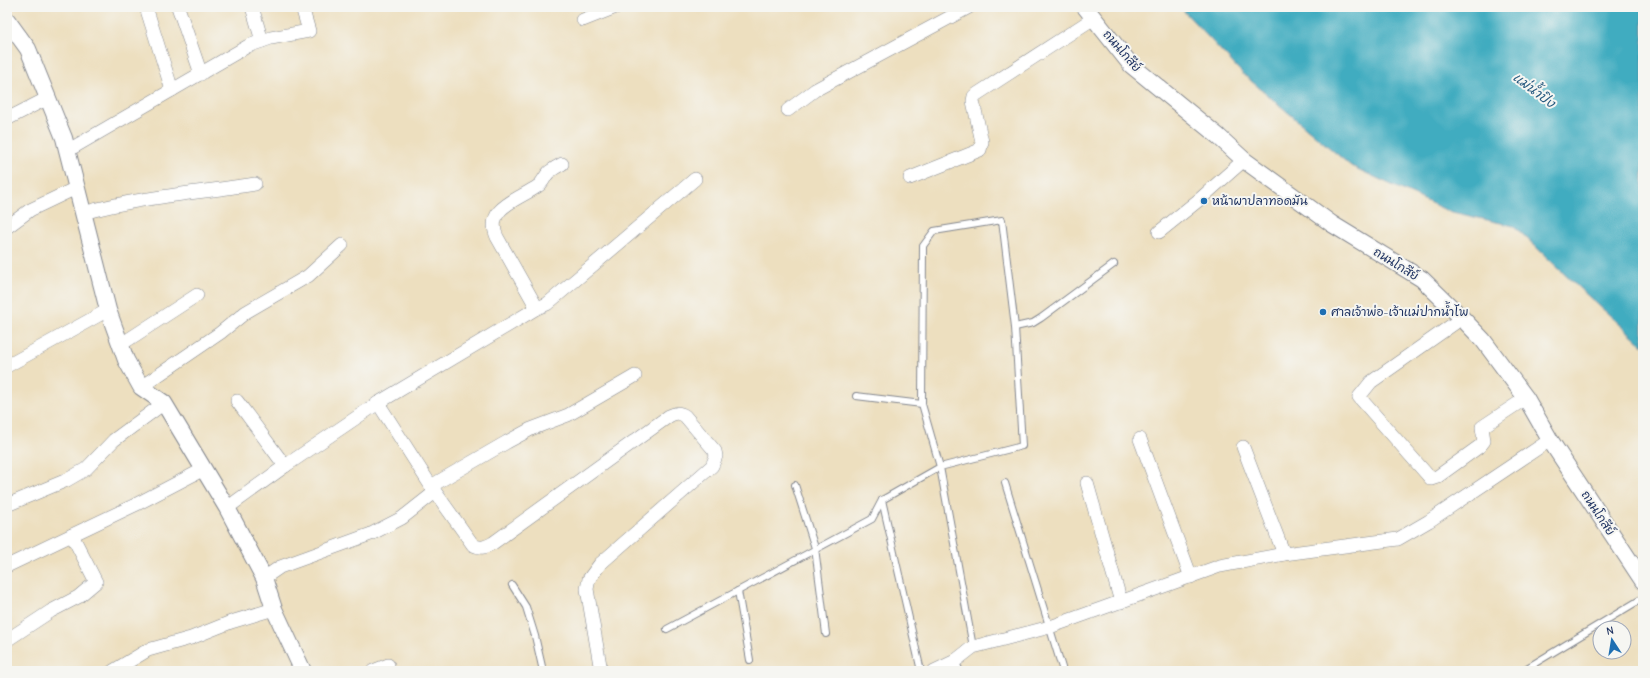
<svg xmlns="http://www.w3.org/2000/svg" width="1650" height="678" viewBox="0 0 1650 678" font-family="'Comic Neue','Playpen Sans Thai',sans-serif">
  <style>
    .water { fill: #41acc0; stroke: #2e6e8f }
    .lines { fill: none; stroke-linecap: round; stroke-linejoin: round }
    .service-casing { stroke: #84878e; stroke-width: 8 }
    .minor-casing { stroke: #84878e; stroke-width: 14 }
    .tertiary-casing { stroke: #84878e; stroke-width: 18 }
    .service { stroke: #fff; stroke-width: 6 }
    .minor { stroke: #fff; stroke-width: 13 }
    .tertiary { stroke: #fff; stroke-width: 16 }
    .poi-dot { fill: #1f6fb2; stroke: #f6f6f2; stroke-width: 1.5 }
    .labels { text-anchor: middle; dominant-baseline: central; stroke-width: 4; stroke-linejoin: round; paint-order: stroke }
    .street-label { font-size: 12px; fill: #1b2f5e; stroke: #f6f6f2 }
    .poi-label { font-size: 12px; fill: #1b2f5e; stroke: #f6f6f2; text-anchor: start }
    .water-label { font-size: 13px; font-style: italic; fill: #285b80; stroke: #f6f6f2 }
  </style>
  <rect width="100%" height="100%" fill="#f6f6f2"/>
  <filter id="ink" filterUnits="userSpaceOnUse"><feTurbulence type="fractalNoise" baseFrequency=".025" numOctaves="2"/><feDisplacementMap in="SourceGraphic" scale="8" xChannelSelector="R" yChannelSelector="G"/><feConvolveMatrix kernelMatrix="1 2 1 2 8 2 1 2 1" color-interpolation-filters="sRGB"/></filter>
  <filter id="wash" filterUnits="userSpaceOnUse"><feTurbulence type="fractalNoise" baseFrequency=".012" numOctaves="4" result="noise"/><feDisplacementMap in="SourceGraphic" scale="16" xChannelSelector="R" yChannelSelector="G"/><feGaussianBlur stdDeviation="0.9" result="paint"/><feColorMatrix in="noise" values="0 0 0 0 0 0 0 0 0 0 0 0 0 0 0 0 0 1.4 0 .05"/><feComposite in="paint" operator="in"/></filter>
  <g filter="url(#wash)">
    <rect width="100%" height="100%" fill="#eddfbf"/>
    <polygon class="water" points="1180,7 1643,7 1643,345 1578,287 1514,226 1448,211 1351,166 1243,74"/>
  </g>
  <g filter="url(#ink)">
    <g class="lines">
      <defs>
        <g id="service">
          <polyline points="1015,327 1033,323 1041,318 1114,264"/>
          <polyline points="856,396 922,404"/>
          <polyline points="1005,483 1063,671"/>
          <polyline points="795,485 815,548 826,634"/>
          <polyline points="512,585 526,607 535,636 543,671"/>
          <polyline points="738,591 750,660"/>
          <polyline points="667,629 872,519 882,500"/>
          <polyline points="955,661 960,671"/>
          <polyline points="921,671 882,500 940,467 1022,446 1015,327 1002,220 934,231 923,246 922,404 940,467 973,647"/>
          <polyline points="1522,671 1643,598"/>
        </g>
        <g id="minor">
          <polyline points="146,7 172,90"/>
          <polyline points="178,7 201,74"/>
          <polyline points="252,7 262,41"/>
          <polyline points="583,20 616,7"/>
          <polyline points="788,110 815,90 969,7"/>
          <polyline points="7,119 48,98"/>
          <polyline points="67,151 248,46 271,38 309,31 302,7"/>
          <polyline points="910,178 980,150 982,142 973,101 974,96 1094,18"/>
          <path d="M83 213C139 197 197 193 255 184"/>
          <polyline points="7,227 30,210 76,188"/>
          <polyline points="1159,232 1200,199 1244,160"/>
          <path d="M537 308 497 237C484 208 518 200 538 186 543 183 544 177 549 172 553 169 558 166 562 164"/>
          <polyline points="1462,318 1371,382 1359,397 1431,479 1437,477 1480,446 1484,441 1482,427 1526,398"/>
          <polyline points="120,345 197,295"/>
          <polyline points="7,366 108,310"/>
          <polyline points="141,387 220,333 246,312 308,276 342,245"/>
          <polyline points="237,401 285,466"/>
          <path d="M378 403 431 486 473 545C481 549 486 547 493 543L669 416C675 413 679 412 685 416L715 451 716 456 712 466 600 564 589 579 587 589 601 671"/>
          <polyline points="1140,439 1191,577"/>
          <polyline points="1243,447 1284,554"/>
          <polyline points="1087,483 1121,602"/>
          <polyline points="431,486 507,442 531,429 568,415 635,376"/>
          <polyline points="7,505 67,480 86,469 114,440 164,403"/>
          <polyline points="227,508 285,466 378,403 537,308 547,304 695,179"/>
          <polyline points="7,566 135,505 204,469"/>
          <polyline points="264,578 280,567 371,534 402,518 435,492"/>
          <polyline points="7,640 51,611 78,597 96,582 72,535"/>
          <polyline points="113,671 148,650 191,638 231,622 274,609"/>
          <polyline points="373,671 388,665"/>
          <polyline points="934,671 955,661 973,647 1050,627 1220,566 1284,554 1398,539 1429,521 1550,440"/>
        </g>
        <g id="tertiary">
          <polyline points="1085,7 1131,65 1218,136 1244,160 1332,224 1422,279 1462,318 1483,340 1526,398 1550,440 1643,581"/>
          <polyline points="7,20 28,49 64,138 108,310 126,360 141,387 164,403 227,508 264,578 274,609 303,671"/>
        </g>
      </defs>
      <use href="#service" class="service-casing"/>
      <use href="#minor" class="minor-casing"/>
      <use href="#tertiary" class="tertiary-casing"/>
      <use href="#service" class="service"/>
      <use href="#minor" class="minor"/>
      <use href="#tertiary" class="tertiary"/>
    </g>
  </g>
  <g class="poi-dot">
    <circle cx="1204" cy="201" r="4"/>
    <circle cx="1323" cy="312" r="4"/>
  </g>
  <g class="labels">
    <g class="street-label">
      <text transform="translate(1122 51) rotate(49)">ถนนโกสีย์</text>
      <text transform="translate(1396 264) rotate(32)">ถนนโกสีย์</text>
      <text transform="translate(1598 513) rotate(57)">ถนนโกสีย์</text>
    </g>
    <g class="poi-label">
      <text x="1212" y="201">หน้าผาปลาทอดมัน</text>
      <text x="1331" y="312">ศาลเจ้าพ่อ-เจ้าแม่ปากน้ำโพ</text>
    </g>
    <g class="water-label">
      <text transform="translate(1534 90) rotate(37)">แม่น้ำปิง</text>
    </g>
  </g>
  <rect width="1650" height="678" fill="none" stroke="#f6f6f2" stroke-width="24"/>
  <g transform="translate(1612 640) rotate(348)"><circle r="19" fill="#f6f6f2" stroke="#9ea6b7"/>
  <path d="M0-3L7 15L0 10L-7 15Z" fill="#1f6fb2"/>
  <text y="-6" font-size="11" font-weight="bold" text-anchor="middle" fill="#1b2f5e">N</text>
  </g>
</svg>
